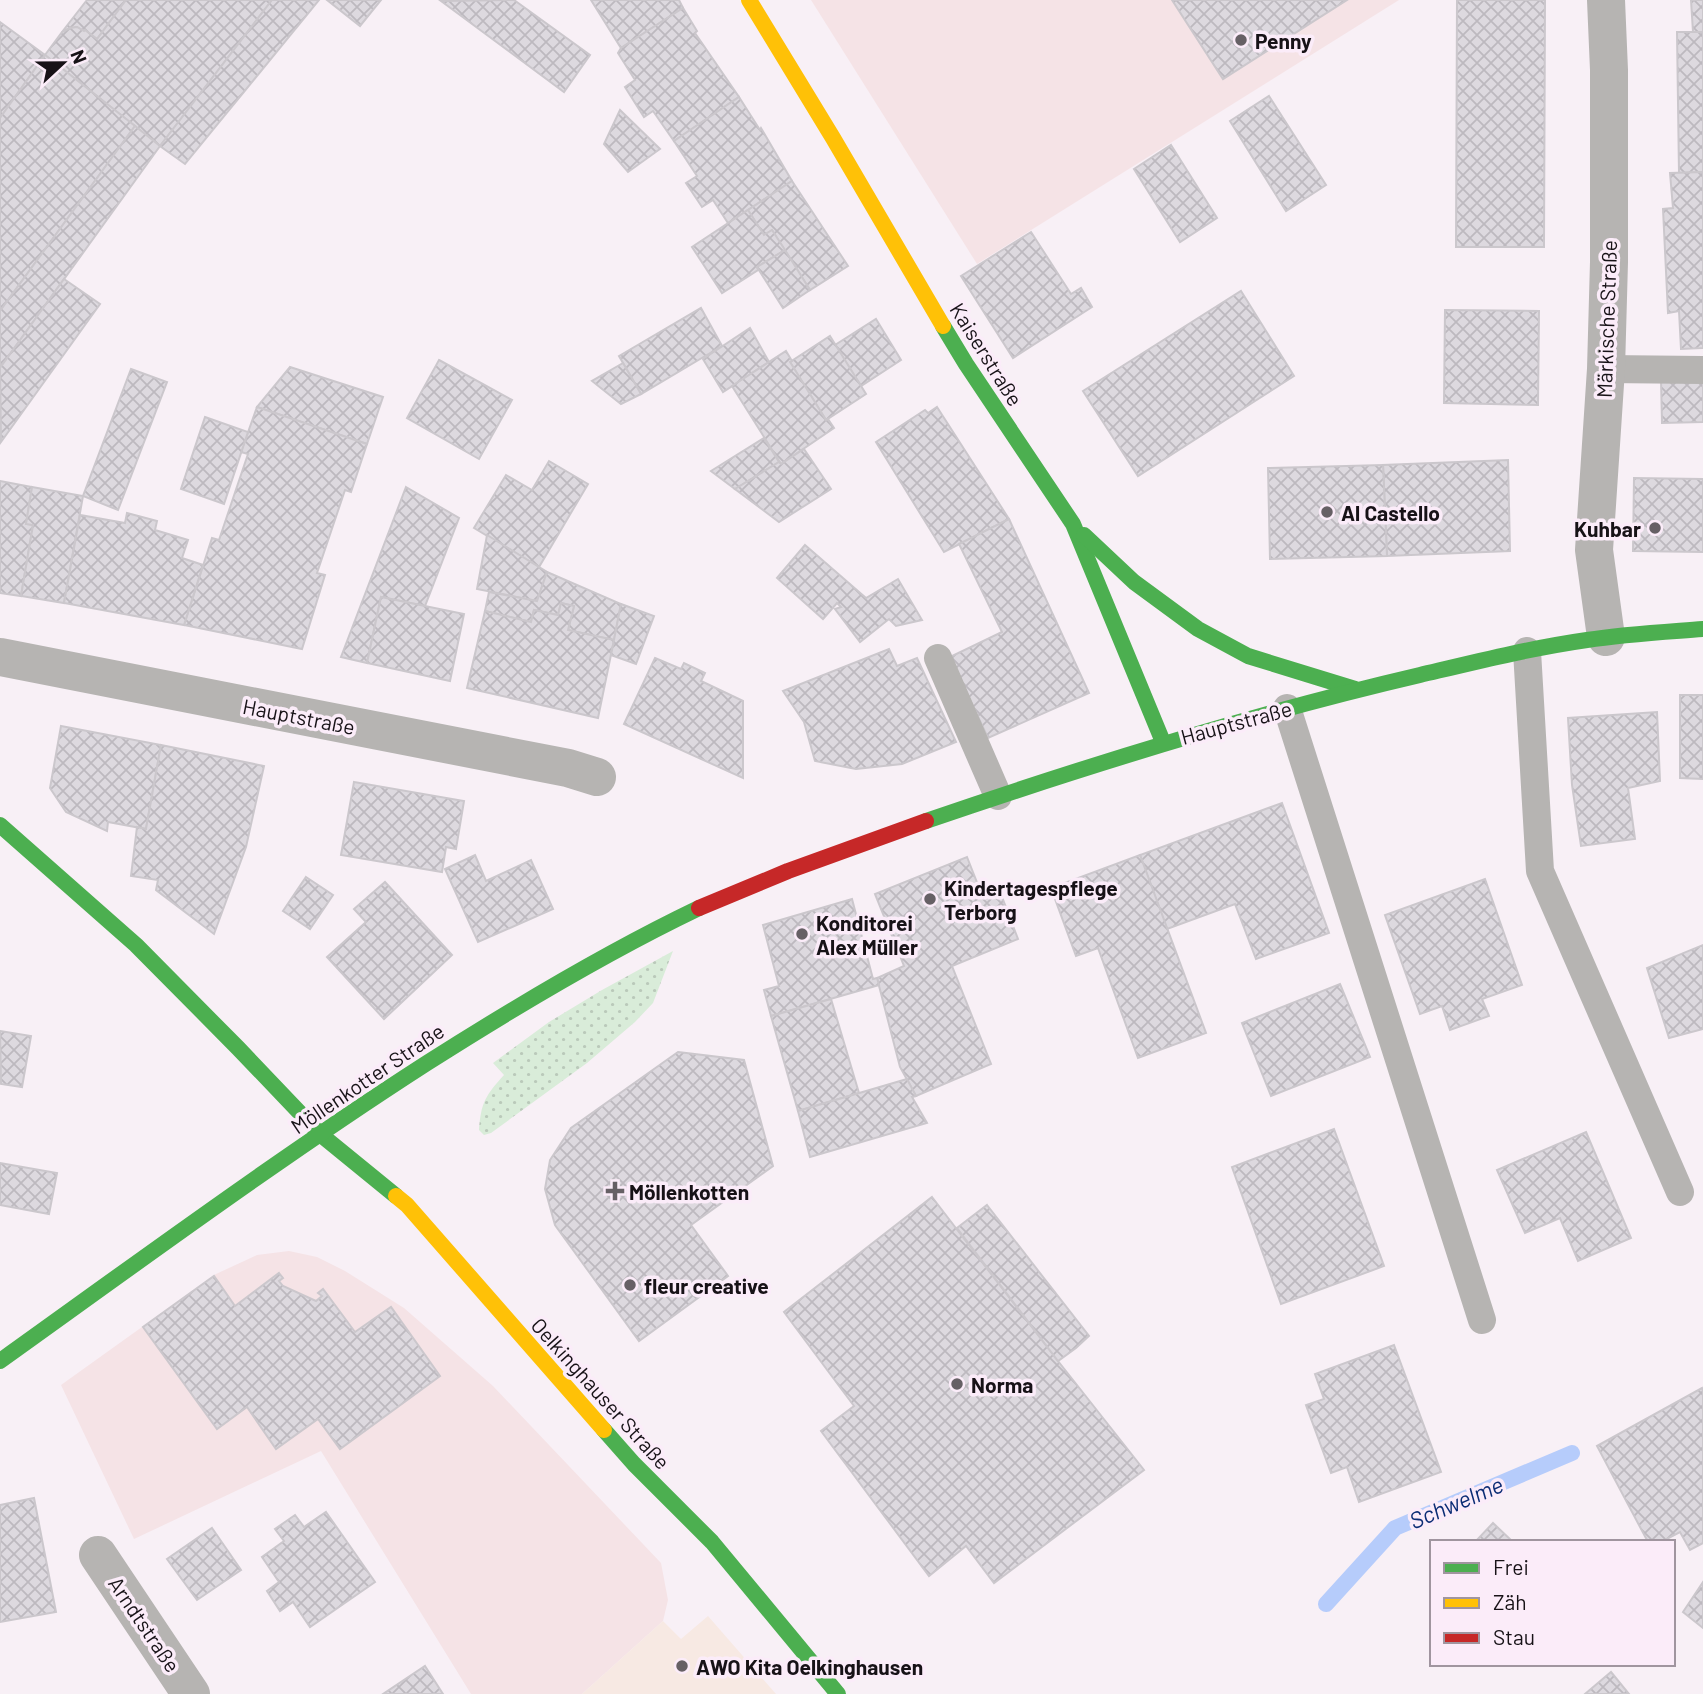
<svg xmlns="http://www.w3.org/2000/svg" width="1703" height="1694" viewBox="0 0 1703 1694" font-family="Barlow,sans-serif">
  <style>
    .commercial { fill: #f5e3e6 }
    .education { fill: #f7e9e3 }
    .grass { fill: url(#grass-dots) }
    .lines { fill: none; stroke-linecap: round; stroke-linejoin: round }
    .stream { stroke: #b6ccfb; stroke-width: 16 }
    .building { fill: url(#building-cross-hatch); stroke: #cbc7cc; stroke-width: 2 }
    .lane { stroke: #b6b4b2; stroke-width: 28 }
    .street { stroke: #b6b4b2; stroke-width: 38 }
    .fast { stroke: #4caf50; stroke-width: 16 }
    .slow { stroke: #ffc107; stroke-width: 16 }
    .jam { stroke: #c62828; stroke-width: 16 }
    .poi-dot { fill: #666065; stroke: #fbecf9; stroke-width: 2.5 }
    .labels { text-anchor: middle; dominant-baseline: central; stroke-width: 7; stroke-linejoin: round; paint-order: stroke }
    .poi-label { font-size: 21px; font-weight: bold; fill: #171217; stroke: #fbecf9; text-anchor: start }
    .street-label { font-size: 21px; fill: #171217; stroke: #fbecf9 }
    .water-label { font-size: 23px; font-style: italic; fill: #0c2d75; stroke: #fbecf9 }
  </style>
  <defs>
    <pattern id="grass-dots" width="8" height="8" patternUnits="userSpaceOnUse" patternTransform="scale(1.75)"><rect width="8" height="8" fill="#d9ecd9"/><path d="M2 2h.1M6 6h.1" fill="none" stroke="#bac9ba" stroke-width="1.8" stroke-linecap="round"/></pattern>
    <pattern id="building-cross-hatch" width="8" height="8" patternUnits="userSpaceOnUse" patternTransform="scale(1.75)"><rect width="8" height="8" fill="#ddd9df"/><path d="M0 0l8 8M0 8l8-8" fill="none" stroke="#bdb9bf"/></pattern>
  </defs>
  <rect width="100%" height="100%" fill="#f8f0f6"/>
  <g class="commercial">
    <polygon points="811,0 1399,0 977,264"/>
    <polygon points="289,1251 317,1257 345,1271 404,1308 493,1386 661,1563 668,1600 663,1621 582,1694 471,1694 321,1451 134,1539 61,1385 216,1274 257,1255"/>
  </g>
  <polygon class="education" points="708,1616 776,1694 582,1694 663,1621 681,1639"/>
  <path class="grass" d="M673 951 653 1003 635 1022 587 1063 491 1133 484 1135 479 1130C481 1102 486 1095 504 1075L493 1063 549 1022 602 990Z"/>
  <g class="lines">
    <polyline class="stream" points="1326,1604 1395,1528 1572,1453"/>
  </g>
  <g class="building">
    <polygon points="87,0 126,0 97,39 85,30 84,31 77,27 70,28 62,32"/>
    <polygon points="126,0 272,0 160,146 45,55 62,32 70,28 77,27 84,31 85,30 97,39"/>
    <polygon points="272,0 319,0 185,164 160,146"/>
    <polygon points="327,0 381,0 360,26"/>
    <polygon points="514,0 590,55 564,92 441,1"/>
    <polygon points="591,0 679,0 683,8 621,48"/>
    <polygon points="1172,0 1347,0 1223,79"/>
    <polygon points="1457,0 1545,0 1544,247 1456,247"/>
    <polygon points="1691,0 1703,0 1703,32 1693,32"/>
    <polygon points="683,8 697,31 695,33 739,97 674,141 653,111 644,117 625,87 635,80 618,53 621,48"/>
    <polygon points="0,22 45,55 0,118"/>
    <polygon points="1677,32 1703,32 1703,172 1679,173"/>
    <polygon points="45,55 135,126 0,311 0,118"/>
    <polygon points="1269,96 1326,185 1286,211 1230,121"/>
    <polygon points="739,97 760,130 761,128 792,181 728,223 713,200 702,207 686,183 697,176 674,141"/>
    <polygon points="620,110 660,149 628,172 604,144"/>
    <polygon points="135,126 160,146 0,368 0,311"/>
    <polygon points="1171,145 1217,218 1180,242 1134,169"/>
    <polygon points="1703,172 1703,348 1681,349 1679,311 1668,313 1663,209 1673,208 1670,173"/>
    <polygon points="792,181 848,266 810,290 772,230 764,235 748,210"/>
    <polygon points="748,210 764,235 772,230 785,250 757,267 758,270 722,293 692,247"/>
    <polygon points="1031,232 1071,294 1081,288 1092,307 1013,358 961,276"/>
    <polygon points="785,250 810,290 783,308 757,267"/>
    <polygon points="64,279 100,304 1,442 0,368"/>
    <polygon points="1241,291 1294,376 1138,476 1083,391"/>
    <polygon points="701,308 722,346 641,394 619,356"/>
    <polygon points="1445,310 1539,311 1538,405 1444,403"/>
    <polygon points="876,319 901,360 861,386 835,345"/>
    <polygon points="750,328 769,362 723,392 703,359"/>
    <polygon points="830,336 866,394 826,420 790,362"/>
    <polygon points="786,351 792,361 790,362 826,420 828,419 834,428 781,464 732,386"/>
    <polygon points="439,360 512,400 479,459 407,418"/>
    <polygon points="623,363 641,394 621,404 592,381"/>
    <polygon points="290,367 383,397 367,444 257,407"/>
    <polygon points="131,369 167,382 118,510 83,496"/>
    <polygon points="1661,380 1703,380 1703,422 1662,423"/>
    <polygon points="257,407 367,444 351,492 345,490 317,573 325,575 302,649 184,625 212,538 219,540 248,454 241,452"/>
    <polygon points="937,407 1009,519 944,552 876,442 925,410 928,413"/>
    <polygon points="205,417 248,432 224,504 181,489"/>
    <polygon points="764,438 779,462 735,489 711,471"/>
    <polygon points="804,449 831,489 779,522 735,489 779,462 781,464"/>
    <polygon points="1508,460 1510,551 1387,556 1383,465"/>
    <polygon points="549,461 588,484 539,567 474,528 506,475 532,490"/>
    <polygon points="1383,465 1387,556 1270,559 1268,468"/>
    <polygon points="1634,478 1703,479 1703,552 1633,551"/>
    <polygon points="0,481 32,487 26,524 33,525 21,596 0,593"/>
    <polygon points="32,487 83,496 64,603 21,596 33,525 26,524"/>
    <polygon points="406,487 459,518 425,606 381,597 367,663 341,657"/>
    <polygon points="127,513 157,521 155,530 188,540 182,558 203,565 184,625 64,603 80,515 125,523"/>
    <polygon points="1009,519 1089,693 988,738 950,657 1002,632 959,544"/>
    <polygon points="487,535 547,572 537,601 477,589"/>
    <polygon points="805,545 866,598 898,579 922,620 896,626 889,619 860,642 835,609 841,607 837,603 823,619 777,578"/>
    <polygon points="547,572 621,604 614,640 568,630 574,606 561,603 558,615 534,610 531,622 485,611 489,592 537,601"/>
    <polygon points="381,597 464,614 450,681 367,663"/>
    <polygon points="561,603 574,606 568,630 614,640 598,718 467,688 485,611 531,622 534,610 558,615"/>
    <polygon points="621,604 654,616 636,664 611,655"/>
    <polygon points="889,649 897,666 917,658 956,742 902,764 856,769 815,761 804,722 783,691"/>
    <polygon points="655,658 681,669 684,663 705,673 701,681 743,701 743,778 624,724"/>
    <polygon points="1680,695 1703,695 1703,779 1680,778"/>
    <polygon points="1657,712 1660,781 1628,788 1635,839 1581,846 1572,785 1568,718"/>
    <polygon points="61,726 161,745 146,829 108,822 107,831 66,812 50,788"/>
    <polygon points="161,745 264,766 246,847 214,934 156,890 158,880 131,876 137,827 146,829"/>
    <polygon points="354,782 464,801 456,849 446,847 442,872 341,855"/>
    <polygon points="1282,803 1329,933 1256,959 1235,904 1167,929 1140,855"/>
    <polygon points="475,855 486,881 531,860 553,909 478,942 445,869"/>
    <polygon points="1140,855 1206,1033 1138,1058 1098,948 1076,956 1051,888"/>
    <polygon points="967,857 982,895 999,889 1018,939 952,966 991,1064 916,1096 900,1067 877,978 904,966 875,894"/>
    <polygon points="306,877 333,895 310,929 283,911"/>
    <polygon points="1485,879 1522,985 1482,999 1489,1016 1450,1030 1442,1006 1420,1014 1385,915"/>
    <polygon points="385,882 452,955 384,1019 327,957 366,922 354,909"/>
    <polygon points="852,899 873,979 877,978 879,985 771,1016 764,990 779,986 763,925"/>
    <polygon points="1703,945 1703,1029 1669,1038 1647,968"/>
    <polygon points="1340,984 1370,1057 1271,1096 1242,1023"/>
    <polygon points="831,999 859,1093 798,1111 771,1016"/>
    <polygon points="0,1031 31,1036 22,1087 1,1084"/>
    <polygon points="678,1052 744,1060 773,1166 691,1225 728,1276 639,1341 555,1225 545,1189 550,1160 571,1128"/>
    <polygon points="907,1079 916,1096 912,1097 927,1123 810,1157 798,1111"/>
    <polygon points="1334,1129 1384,1266 1281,1304 1232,1167"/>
    <polygon points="1586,1132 1631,1238 1578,1261 1560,1218 1525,1233 1497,1170"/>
    <polygon points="0,1163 57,1173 49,1214 0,1205"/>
    <polygon points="932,1197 1058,1361 1144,1470 994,1583 966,1546 929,1576 821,1431 854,1406 784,1312"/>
    <polygon points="987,1205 1089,1336 1076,1348 1058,1361 957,1228"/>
    <polygon points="279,1273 283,1278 279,1281 283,1286 316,1301 322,1296 318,1293 323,1289 355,1332 391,1307 440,1376 340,1449 318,1419 276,1449 247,1407 217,1429 143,1327 214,1276 235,1306"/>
    <polygon points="1394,1345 1441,1472 1359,1502 1347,1467 1331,1473 1306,1405 1324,1399 1315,1374"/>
    <polygon points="1702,1388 1703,1391 1703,1543 1690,1550 1680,1532 1661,1542 1648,1542 1597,1446"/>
    <polygon points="34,1498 56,1612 0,1622 0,1505"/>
    <polygon points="326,1512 375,1582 310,1627 293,1602 280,1611 267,1591 279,1582 262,1557 284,1541 275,1529 295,1515 304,1527"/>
    <polygon points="1493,1523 1513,1542 1475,1542"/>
    <polygon points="212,1528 241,1570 197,1600 167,1559"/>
    <polygon points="1703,1582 1703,1628 1683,1612"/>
    <polygon points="425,1666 443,1694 383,1694"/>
    <polygon points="1611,1672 1629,1694 1585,1694"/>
  </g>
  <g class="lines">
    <g class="lane">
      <polyline points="1606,369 1703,370"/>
      <polyline points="1527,651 1540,871 1680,1192"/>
      <polyline points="938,658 998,796"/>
      <polyline points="1287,708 1482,1320"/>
    </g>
    <g class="street">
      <polyline points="1606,0 1609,70 1609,262 1606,369 1594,550 1606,637"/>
      <polyline points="0,657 568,768 597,777"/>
      <polyline points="98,1555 191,1694"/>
    </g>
    <g class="fast">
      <polyline points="943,326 966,364 1073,524 1163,742"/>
      <polyline points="1084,535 1134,582 1198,629 1248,656 1355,689"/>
      <path d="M926 821C1089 765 1252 714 1420 675 1475 662 1531 648 1587 640 1625 634 1664 632 1703 629"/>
      <polyline points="0,825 136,945 238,1048 320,1134 396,1196"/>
      <path d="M0 1361C141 1260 281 1157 427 1063 515 1007 605 953 699 908"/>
      <polyline points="604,1430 634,1464 712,1542 838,1694"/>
    </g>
    <g class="slow">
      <polyline points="749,0 833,138 943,326"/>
      <polyline points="396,1196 407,1205 604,1430"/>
    </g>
    <polyline class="jam" points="699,908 788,871 926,821"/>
  </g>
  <g class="poi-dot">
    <circle cx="1241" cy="40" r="7"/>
    <circle cx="1327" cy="512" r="7"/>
    <circle cx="1655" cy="528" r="7"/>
    <circle cx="930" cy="899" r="7"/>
    <circle cx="802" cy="934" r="7"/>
    <path d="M611.5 1180.5h7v7h7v7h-7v7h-7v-7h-7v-7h7z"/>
    <circle cx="630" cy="1285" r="7"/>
    <circle cx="957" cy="1384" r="7"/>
    <circle cx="682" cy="1666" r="7"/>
  </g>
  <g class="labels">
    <g class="poi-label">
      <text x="1255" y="40">Penny</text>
      <text x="1341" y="512">Al Castello</text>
      <text x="1641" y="528" text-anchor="end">Kuhbar</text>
      <text x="944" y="887">Kindertagespflege<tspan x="944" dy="24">Terborg</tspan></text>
      <text x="816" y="922">Konditorei<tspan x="816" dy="24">Alex Müller</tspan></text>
      <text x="629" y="1191">Möllenkotten</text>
      <text x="644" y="1285">fleur creative</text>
      <text x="971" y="1384">Norma</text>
      <text x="696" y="1666">AWO Kita Oelkinghausen</text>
    </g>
    <g class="street-label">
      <text transform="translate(1606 319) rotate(-88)">Märkische Straße</text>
      <text transform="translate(987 354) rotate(58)">Kaiserstraße</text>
      <text transform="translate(299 716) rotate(11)">Hauptstraße</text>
      <text transform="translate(1236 722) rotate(-15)">Hauptstraße</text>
      <text transform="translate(367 1078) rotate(-34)">Möllenkotter Straße</text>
      <text transform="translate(601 1393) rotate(48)">Oelkinghauser Straße</text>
      <text transform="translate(145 1624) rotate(56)">Arndtstraße</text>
    </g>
    <g class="water-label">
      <text transform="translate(1456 1502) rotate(-23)">Schwelme</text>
    </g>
  </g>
  <rect x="1430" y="1540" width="245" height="126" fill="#fbecf9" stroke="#a0959f" stroke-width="2"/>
  <rect x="1444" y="1563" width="35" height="10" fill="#4caf50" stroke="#a0959f" stroke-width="2"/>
  <text x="1493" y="1575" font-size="21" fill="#171217">Frei</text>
  <rect x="1444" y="1598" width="35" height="10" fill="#ffc107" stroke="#a0959f" stroke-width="2"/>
  <text x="1493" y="1610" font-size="21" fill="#171217">Zäh</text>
  <rect x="1444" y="1633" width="35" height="10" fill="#c62828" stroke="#a0959f" stroke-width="2"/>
  <text x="1493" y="1645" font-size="21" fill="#171217">Stau</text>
  <g transform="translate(63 63) rotate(68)" stroke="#fbecf9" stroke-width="5" paint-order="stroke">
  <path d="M0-5L12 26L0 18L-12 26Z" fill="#171217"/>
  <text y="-10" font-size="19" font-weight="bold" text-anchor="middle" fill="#171217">N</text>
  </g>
</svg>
